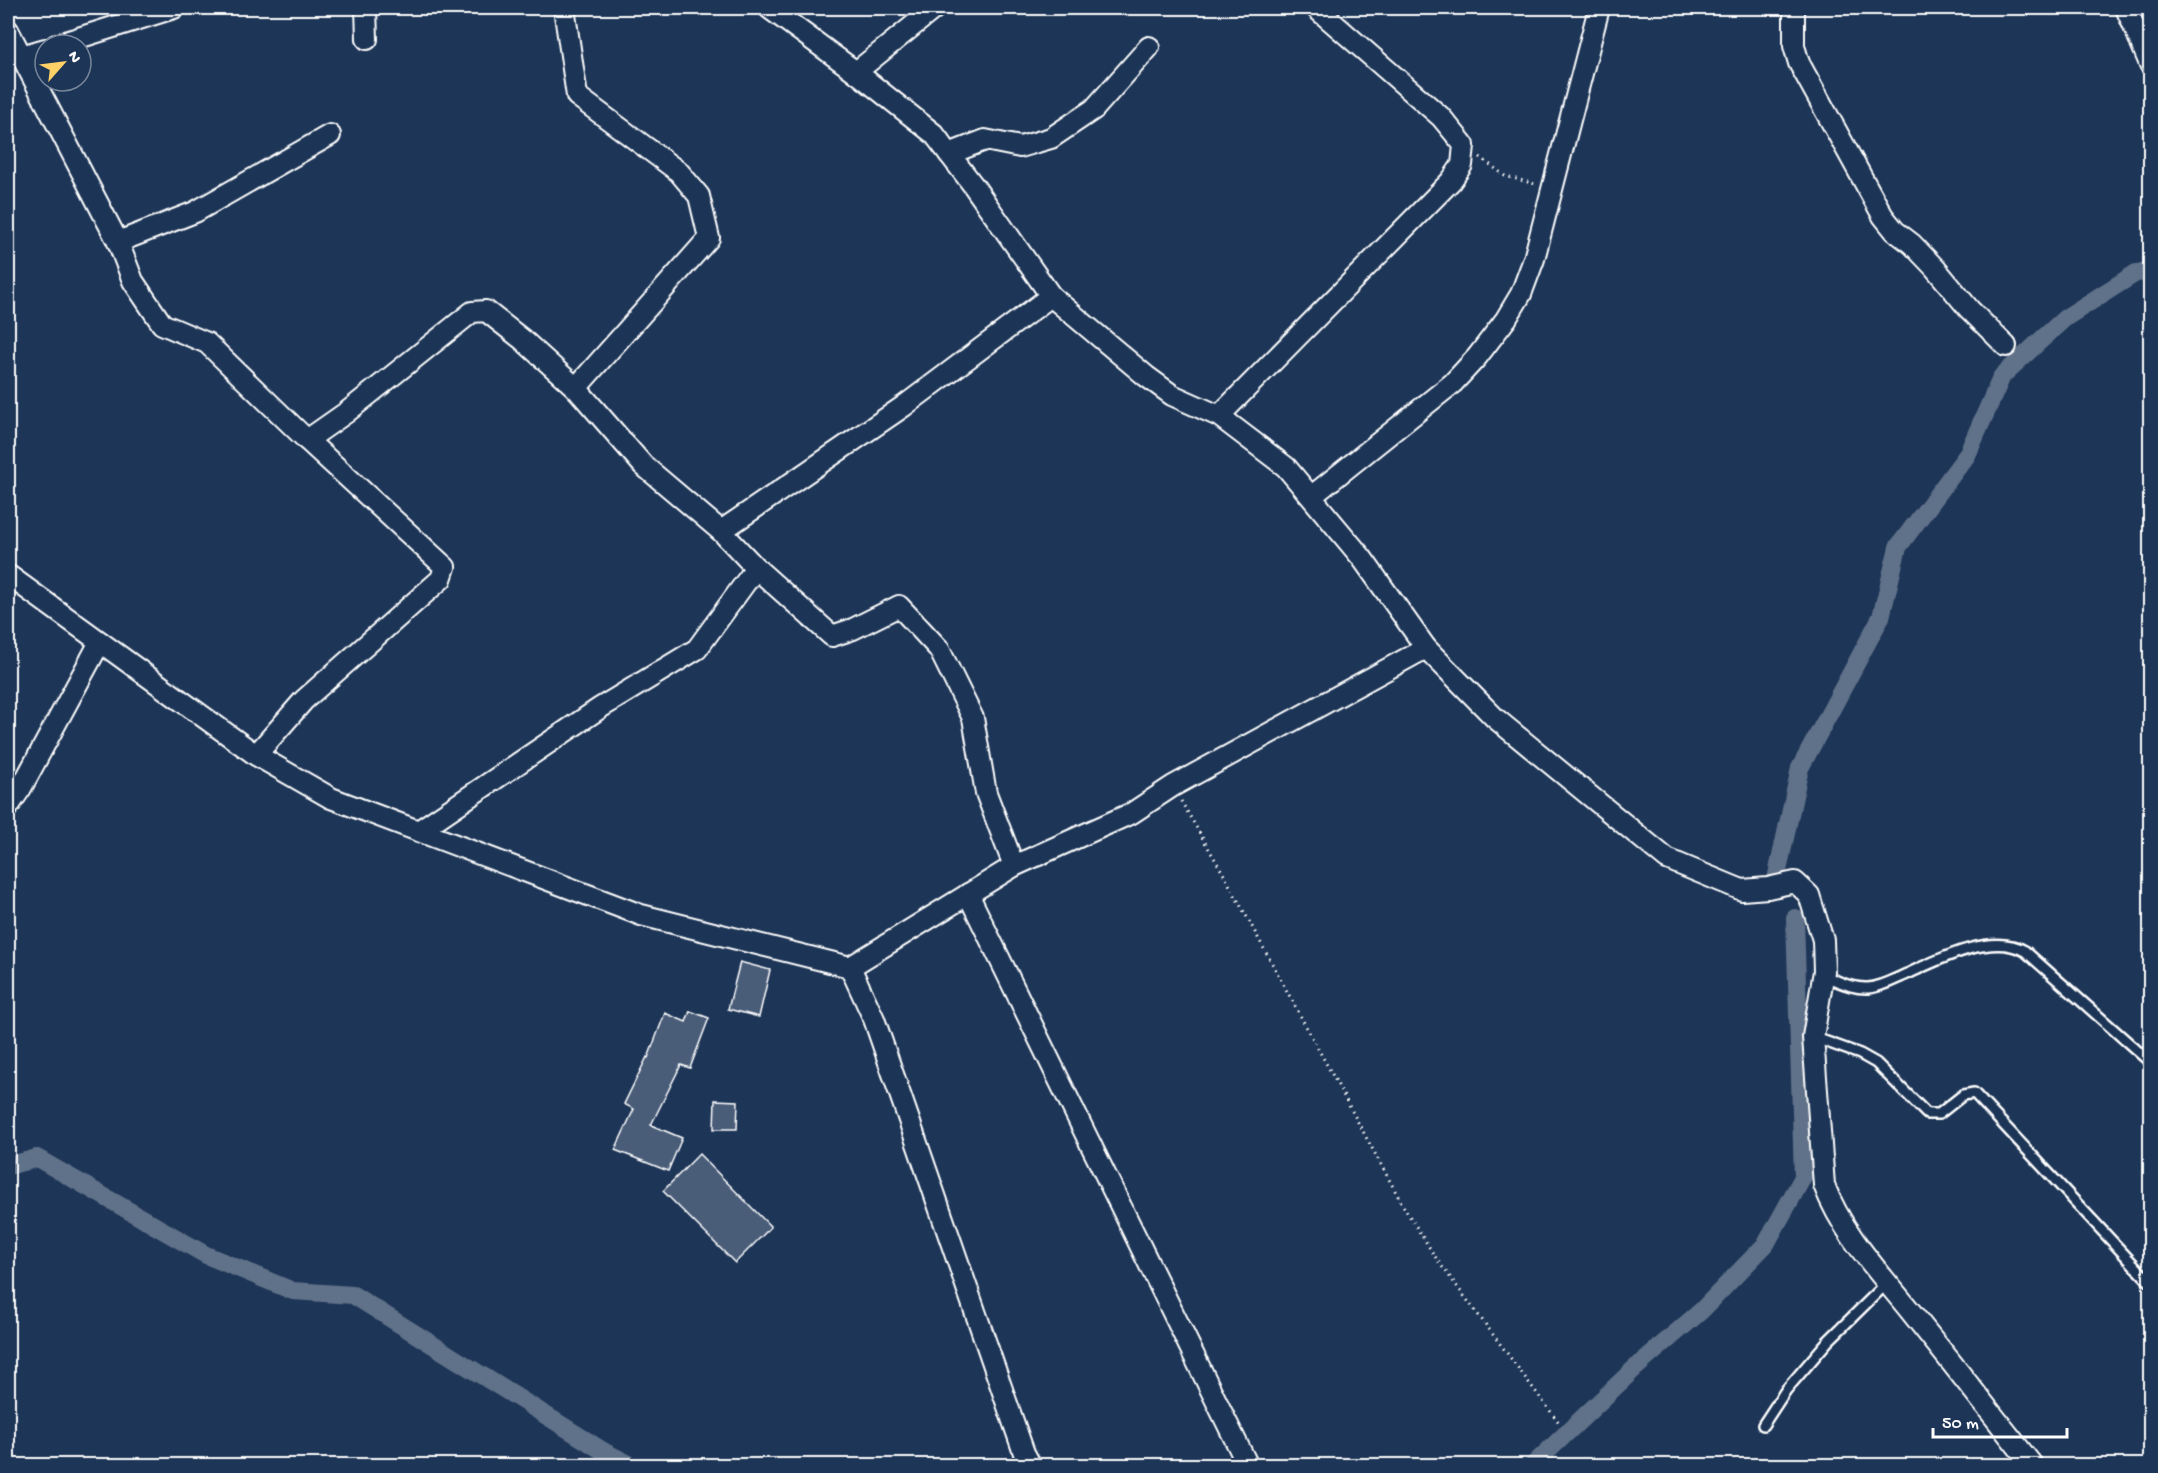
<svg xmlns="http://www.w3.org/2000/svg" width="2158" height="1473" viewBox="0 0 2158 1473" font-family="'Gochi Hand',sans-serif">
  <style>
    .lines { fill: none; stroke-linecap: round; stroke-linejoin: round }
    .canal { stroke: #617289; stroke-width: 18 }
    .building { fill: #4a5d79; stroke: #fff; stroke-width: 1.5 }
    .lane-casing { stroke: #fff; stroke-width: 14 }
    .street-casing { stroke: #fff; stroke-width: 24 }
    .path { stroke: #fff; stroke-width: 3; stroke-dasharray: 1.5 4.5; stroke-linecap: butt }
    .lane { stroke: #1d3557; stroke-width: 9 }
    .street { stroke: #1d3557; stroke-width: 20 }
  </style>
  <rect width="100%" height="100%" fill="#1d3557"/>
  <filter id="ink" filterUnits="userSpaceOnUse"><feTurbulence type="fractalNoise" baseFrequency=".0167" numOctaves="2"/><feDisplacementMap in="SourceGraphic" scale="12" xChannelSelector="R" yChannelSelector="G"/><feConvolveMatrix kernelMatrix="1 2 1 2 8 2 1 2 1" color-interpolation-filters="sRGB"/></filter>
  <g filter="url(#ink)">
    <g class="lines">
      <g class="canal">
        <polyline points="1777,875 1800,768 1881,617 1898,547 1967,455 2002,376 2065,318 2136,273 2150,272"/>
        <polyline points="8,1166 37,1158 206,1255 293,1291 353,1295 603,1451 633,1466"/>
        <polyline points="1532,1466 1634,1369 1701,1311 1766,1244 1803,1177 1795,918"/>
      </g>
    </g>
    <g class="building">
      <polygon points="740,962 770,970 759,1017 728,1009"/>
      <polygon points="690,1011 709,1018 690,1068 681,1065 651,1125 682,1138 668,1171 615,1150 634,1109 624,1104 647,1057 648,1058 665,1013 686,1022"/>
      <polygon points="715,1100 738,1101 737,1129 714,1129"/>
      <polygon points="699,1154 771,1227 735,1263 663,1191"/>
    </g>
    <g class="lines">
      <defs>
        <g id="lane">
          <path d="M1824 976C1838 981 1853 989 1868 988 1882 987 1895 979 1907 974 1940 959 1991 932 2025 951L2150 1062"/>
          <polyline points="1813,1037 1860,1054 1876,1063 1927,1114 1939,1114 1963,1095 1974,1093 2150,1282"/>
          <polyline points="1763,1425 1786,1390 1828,1341 1887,1283"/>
        </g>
        <g id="street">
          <polyline points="366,8 367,39"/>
          <polyline points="564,8 577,96 679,172 699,196 709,238 576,388"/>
          <path d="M769 8 856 72 934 134 973 185 1051 296 1146 376 1172 395 1219 416 1286 467 1362 558 1426 648 1495 718 1667 859 1742 890 1768 888 1795 882 1809 895 1823 940 1824 971 1813 1037 1824 1185C1842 1233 1879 1272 1911 1312 1952 1363 1992 1414 2033 1466"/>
          <polyline points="1794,8 1794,46 1799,63 1883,216 1895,231 1912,244 1935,268 1969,309 2006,346"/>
          <polyline points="2126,8 2150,64"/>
          <polyline points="8,30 118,242 133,281 162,324 207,343 307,440 445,567 441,579 304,700 256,755"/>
          <polyline points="56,45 174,8"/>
          <polyline points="21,56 45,49"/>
          <polyline points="856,72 935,8"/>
          <polyline points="949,154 985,140 1020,147 1051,138 1094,109 1149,47"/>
          <polyline points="118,242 195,212 330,135"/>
          <polyline points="1219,416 1451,181 1462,165 1464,145 1441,117 1316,8"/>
          <polyline points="307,440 347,412 472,312 486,311 523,340 576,388 643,465 721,531 756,568 832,636 853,629 899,606 939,649 973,718 986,793 1014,866"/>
          <polyline points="1312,496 1453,383 1477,357 1506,319 1521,294 1534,259 1599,8"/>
          <polyline points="721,531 904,406 1051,296"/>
          <polyline points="8,575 256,755 331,798 641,915 850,967 1014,866 1132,813 1173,786 1426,648"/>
          <polyline points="8,807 21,788 100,642"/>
          <polyline points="420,830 600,708 697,649 756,568"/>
          <polyline points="968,894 1248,1466"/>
          <polyline points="850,967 874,1019 1024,1453 1031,1466"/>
        </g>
      </defs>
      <use href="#lane" class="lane-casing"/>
      <use href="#street" class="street-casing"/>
      <g class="path">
        <polyline points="1480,157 1505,176 1535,184"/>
        <polyline points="1181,801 1223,873 1405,1209 1438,1261 1560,1424"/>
      </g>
      <use href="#lane" class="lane"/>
      <use href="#street" class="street"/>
    </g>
  </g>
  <rect width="2158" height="1473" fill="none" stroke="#1d3557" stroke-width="30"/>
  <rect x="15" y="15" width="2128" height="1443" fill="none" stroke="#fff" stroke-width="2" filter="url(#ink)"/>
  <g transform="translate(63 63) rotate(62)"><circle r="28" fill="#1d3557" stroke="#77869a" stroke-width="1.5"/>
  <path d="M0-4.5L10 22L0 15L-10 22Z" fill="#ffd166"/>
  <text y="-9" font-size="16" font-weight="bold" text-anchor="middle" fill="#ffffff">N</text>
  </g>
  <path d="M1933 1428v9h134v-9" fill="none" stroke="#ffffff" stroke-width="3"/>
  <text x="1942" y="1428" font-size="18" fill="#ffffff" stroke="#1d3557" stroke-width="4.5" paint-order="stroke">50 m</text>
</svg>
